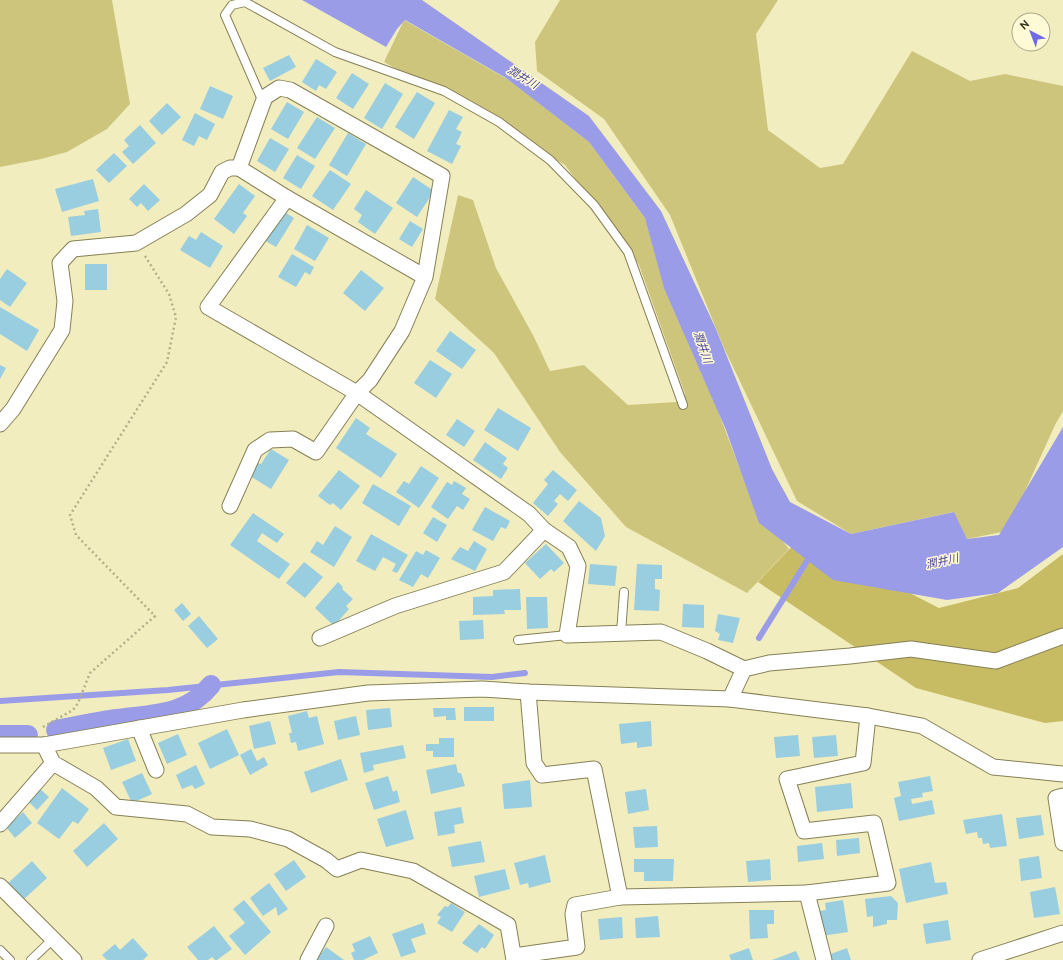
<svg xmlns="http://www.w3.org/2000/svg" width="1063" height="960" viewBox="0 0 1063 960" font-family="Ubuntu,'Noto Sans JP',sans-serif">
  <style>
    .green { fill: #cec57d }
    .forest { fill: #c7bb64 }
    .water { fill: #9a9ce8 }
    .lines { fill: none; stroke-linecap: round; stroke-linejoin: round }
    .stream { stroke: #9a9ce8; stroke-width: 6 }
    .canal { stroke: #9a9ce8; stroke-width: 20 }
    .building { fill: #99cde0 }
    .service-casing { stroke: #868056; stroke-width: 10 }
    .minor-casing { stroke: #868056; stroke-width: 17 }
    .path { stroke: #b3af8a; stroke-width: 2.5; stroke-dasharray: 2 3; stroke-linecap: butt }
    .service { stroke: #fff; stroke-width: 8 }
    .minor { stroke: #fff; stroke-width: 15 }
    .labels { text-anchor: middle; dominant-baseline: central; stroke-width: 3; stroke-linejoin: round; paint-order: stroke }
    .water-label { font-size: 11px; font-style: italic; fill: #4b459e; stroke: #fefad5 }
  </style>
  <rect width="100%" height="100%" fill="#f2edbe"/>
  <g class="green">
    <polygon points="0,0 112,0 130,104 107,129 67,152 41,159 0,167"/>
    <polygon points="560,0 778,0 756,34 768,130 820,168 843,164 912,51 970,81 1005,74 1063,86 1063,411 1055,425 1007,531 967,539 953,512 851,534 797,501 724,348 670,215 604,119 537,71 535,42"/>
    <polygon points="404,20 512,82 589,142 645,218 758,517 782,540 789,549 747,593 626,527 560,452 494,353 435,299 458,195 473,200 496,268 534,337 550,371 584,365 628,405 676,402 685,394 639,265 565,165 384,62"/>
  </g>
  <polygon class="forest" points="801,537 939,608 1018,588 1063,554 1063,721 1045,723 916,688 758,582"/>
  <polygon class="water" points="302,0 422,0 589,116 661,211 716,329 772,469 790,502 851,534 954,512 967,539 999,535 1063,427 1063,547 998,593 947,600 833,580 759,523 726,430 664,288 645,218 589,142 506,78 405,20 397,29 386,47"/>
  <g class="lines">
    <g class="stream">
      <polyline points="759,638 812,553"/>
      <polyline points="0,701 168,690 339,672 492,677 525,673"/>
    </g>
    <g class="canal">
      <path d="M56 730C76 726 96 722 117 719 153 714 186 716 211 685"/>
      <polyline points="0,735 28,735"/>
    </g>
  </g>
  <g class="building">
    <polygon points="289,55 296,67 270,81 263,68"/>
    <polygon points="316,59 337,72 326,89 319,85 316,91 302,82"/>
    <polygon points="352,73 369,84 353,109 336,98"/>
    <polygon points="385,83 403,94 382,129 364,118"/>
    <polygon points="210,86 233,96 223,119 200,109"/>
    <polygon points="417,92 435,103 414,139 395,127"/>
    <polygon points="287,102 304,112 288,139 271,129"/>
    <polygon points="167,103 181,117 162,135 149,121"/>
    <polygon points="449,110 463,117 456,129 462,132 456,144 461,146 452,164 427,151"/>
    <polygon points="195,113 215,124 207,140 199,136 194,146 182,140"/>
    <polygon points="317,117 335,128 315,159 297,148"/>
    <polygon points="140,125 156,143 133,164 122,152 129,146 124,140"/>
    <polygon points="348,133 366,144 347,176 329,165"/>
    <polygon points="270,138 289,149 275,172 257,161"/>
    <polygon points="114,153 127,166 109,183 96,170"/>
    <polygon points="297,155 315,166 301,189 283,178"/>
    <polygon points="330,170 351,184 333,210 312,196"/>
    <polygon points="413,177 434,191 417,217 396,203"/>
    <polygon points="93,179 99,201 62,212 55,189"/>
    <polygon points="144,184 160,200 148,211 141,203 137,207 129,199"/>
    <polygon points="239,184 255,196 243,213 247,216 234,234 214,219"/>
    <polygon points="366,190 393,208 375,234 358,222 362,215 354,209"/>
    <polygon points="98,209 101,232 71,236 68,217 85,215 84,211"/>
    <polygon points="283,211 294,218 276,247 264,240"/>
    <polygon points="410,221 423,229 412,247 399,239"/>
    <polygon points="307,225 329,238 315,261 294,249"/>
    <polygon points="201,232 223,246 210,268 180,250 189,236 196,240"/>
    <polygon points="292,254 314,267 310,275 305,272 296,287 278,277"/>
    <rect x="85" y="264" width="22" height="26"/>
    <polygon points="7,269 27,283 10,307 0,300 0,279"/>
    <polygon points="361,270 384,288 365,311 343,293"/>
    <polygon points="0,307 39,330 27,351 0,334"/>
    <polygon points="450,331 476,350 462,369 436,351"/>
    <polygon points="430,360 452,374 436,398 414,383"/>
    <polygon points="0,365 6,368 0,379"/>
    <polygon points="498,408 531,428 518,451 484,430"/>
    <polygon points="356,418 370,428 366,434 397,454 381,478 336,448"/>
    <polygon points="457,419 475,431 464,447 446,435"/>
    <polygon points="485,442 507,458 503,464 508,468 501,479 473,460"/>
    <polygon points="271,449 289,460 271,489 250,476 258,463 261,464"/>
    <polygon points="421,466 439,478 419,508 396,492 404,481 409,484"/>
    <polygon points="339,470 360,486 341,510 333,503 330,505 318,496"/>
    <polygon points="553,470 577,490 568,501 560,494 554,501 558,504 548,516 533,503 548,484 544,480"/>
    <polygon points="454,481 466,488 462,494 470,499 463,510 457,506 448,519 431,507 447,482 452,485"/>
    <polygon points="373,484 411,506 399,526 362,503"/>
    <polygon points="579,501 601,518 605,536 596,551 563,521"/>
    <polygon points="485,507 510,521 506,529 501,527 493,541 472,530"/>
    <polygon points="253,513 284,534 277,543 262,533 257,541 290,564 279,579 230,545"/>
    <polygon points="433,517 447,525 437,542 423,533"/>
    <polygon points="335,526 352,537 334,567 310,552 317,541 323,545"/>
    <polygon points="371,534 408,555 397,573 392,571 396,564 383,557 375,571 356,561"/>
    <polygon points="474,541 487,549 475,571 451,559 460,547 468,551"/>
    <polygon points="546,544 564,563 554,572 551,569 540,579 525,563"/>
    <polygon points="426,550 440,558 428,578 421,574 413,587 399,580 416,551 423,555"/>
    <polygon points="304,562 323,577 305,598 286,583"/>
    <polygon points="590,564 617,566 615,586 588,584"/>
    <polygon points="637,564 662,565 662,579 655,579 655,589 660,590 659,611 634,610"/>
    <polygon points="338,582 343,587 342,589 353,599 346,606 349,609 334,626 315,608"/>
    <polygon points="520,589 521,610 504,610 505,614 473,615 473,597 493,596 493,590"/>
    <polygon points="526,597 547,597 548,628 527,629"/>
    <polygon points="182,603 191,614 183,621 174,610"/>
    <polygon points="683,604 704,605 704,628 682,627"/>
    <polygon points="718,614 740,618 733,643 718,640 720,634 715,631"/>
    <polygon points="199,616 218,639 207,648 188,626"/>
    <polygon points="483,620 484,639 460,640 459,621"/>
    <rect x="464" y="707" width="30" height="14"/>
    <polygon points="390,708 392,727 368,730 366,710"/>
    <polygon points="433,708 455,708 456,720 446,720 446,716 434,717"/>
    <polygon points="307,711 309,718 317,716 324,744 298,751 296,742 291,743 289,733 292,733 288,716"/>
    <polygon points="356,716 360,735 338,740 334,721"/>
    <polygon points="270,721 276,744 254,749 249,726"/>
    <polygon points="651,721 652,746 637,748 637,742 621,744 619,724"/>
    <polygon points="227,729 239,755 210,769 198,743"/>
    <polygon points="178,734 187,755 167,764 158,743"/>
    <polygon points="798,735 800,756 776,758 774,737"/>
    <polygon points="836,735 838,756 814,758 812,737"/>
    <polygon points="439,738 454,738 454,757 433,757 433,751 426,751 426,744 439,744"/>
    <polygon points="128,739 136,761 111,770 103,748"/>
    <polygon points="403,745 406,758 373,765 374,770 364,773 360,753"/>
    <polygon points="251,749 257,761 264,757 268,765 250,775 240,755"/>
    <polygon points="341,759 348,780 311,793 304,772"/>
    <polygon points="456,764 458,773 461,773 465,786 431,794 426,770"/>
    <polygon points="196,765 205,784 195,789 192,785 182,789 176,775"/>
    <polygon points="142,773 152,794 132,803 122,782"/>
    <polygon points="388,776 393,792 397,790 400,802 374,810 365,783"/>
    <polygon points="930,776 933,791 922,793 923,797 911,799 912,804 932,800 935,814 899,821 894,798 901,796 898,782"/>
    <polygon points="530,780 532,807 504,809 502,784"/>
    <polygon points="851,783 853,808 817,812 815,787"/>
    <polygon points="62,788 89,809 78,824 73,821 59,839 37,823"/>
    <polygon points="40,789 49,797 37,810 28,801"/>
    <polygon points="646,789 649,810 628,814 625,792"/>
    <polygon points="461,807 464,823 454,825 455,833 438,836 434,812"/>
    <polygon points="406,810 414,839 386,847 377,819"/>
    <polygon points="23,812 32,823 15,838 6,827"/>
    <polygon points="1002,814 1007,846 990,848 989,843 983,844 982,838 978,838 977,832 966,834 963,820"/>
    <polygon points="1041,815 1044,835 1019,839 1016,818"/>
    <polygon points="104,823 118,839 87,867 73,851"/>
    <polygon points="657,826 658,847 635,848 633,827"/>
    <polygon points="859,838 860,853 837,856 836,840"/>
    <polygon points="481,841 485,862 452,867 448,847"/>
    <polygon points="822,843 824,859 798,862 797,846"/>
    <polygon points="545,855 551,882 529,888 528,883 520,885 514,863"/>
    <polygon points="1039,856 1042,878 1021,881 1019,859"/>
    <polygon points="634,859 674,859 673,881 644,881 644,872 634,872"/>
    <polygon points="770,859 771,880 748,882 746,861"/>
    <polygon points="294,860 306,877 286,891 274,874"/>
    <polygon points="32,861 47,878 23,900 7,884"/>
    <polygon points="931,862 935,883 946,882 948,894 906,903 899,869"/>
    <polygon points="505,869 510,889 479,897 474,876"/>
    <polygon points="269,883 288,909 278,916 276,907 263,916 250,898"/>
    <polygon points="1055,887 1060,914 1034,918 1030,892"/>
    <polygon points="891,896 898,903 897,920 887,920 887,924 873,927 873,916 867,917 865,899"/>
    <polygon points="244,900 271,932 245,955 229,936 245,923 233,909"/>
    <polygon points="843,900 848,932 822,936 818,911 826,910 825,903"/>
    <polygon points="451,903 465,912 452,932 437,923 441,917 437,915 445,906 448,907"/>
    <polygon points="749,910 774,910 774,924 767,924 768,938 750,939"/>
    <polygon points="658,916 660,937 636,938 635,918"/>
    <polygon points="622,917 623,938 600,940 598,919"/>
    <polygon points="948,920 951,940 926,944 923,924"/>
    <polygon points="423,923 426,934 411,939 416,952 401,957 392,934"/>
    <polygon points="479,924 494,935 485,949 482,947 477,953 462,943"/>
    <polygon points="214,926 232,949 217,960 215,960 212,957 208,960 198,960 187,947"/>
    <polygon points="370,936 378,953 363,960 354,960 351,953 355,951 352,944"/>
    <polygon points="133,938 148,955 143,960 107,960 102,955 115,944 120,950"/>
    <polygon points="326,947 344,960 316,960"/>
    <polygon points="749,948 753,960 731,960 729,955"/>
    <polygon points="847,948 851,960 830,960 828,955"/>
    <polygon points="796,951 800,960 772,960"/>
  </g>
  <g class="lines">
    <defs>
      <g id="service">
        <polyline points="263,102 225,15 232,5 245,2 335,52 444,91 499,122 550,160 594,205 628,252 683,405"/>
        <polyline points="621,633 624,592"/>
        <polyline points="518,640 567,635"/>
        <polyline points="0,950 10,960"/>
        <polyline points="31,960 53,939"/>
      </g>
      <g id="minor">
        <polyline points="287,198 208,307 357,393 529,514 544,530 569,547 578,566 567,635 661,632 707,651 744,669"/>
        <polyline points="0,424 13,409 62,330 65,301 60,263 73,249 136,243 186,214 210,195 222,172 230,168 239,168"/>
        <polyline points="230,506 255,450 270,440 293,439 316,452 357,393 370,380 402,331 425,277 442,176 290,90 279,88 265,97 239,168 287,198 425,277"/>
        <polyline points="320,638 395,606 504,572 544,530"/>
        <polyline points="730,699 744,669 769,663 850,656 911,649 996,661 1063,636"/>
        <polyline points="139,728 156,770"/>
        <polyline points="0,745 44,745 243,710 368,693 482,689 528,692 730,699 868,716 922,726 993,767 1063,774"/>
        <polyline points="44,745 53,763 96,788 116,807 187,814 212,827 250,829 288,839 326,860 337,869 361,860 413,871 508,925 514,960"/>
        <polyline points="1063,796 1056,798 1063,843"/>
        <polyline points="0,824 53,763"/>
        <polyline points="0,886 74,960"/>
        <polyline points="807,893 888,883 874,823 804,831 787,779 863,763 868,716"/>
        <polyline points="620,897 807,893 824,960"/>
        <polyline points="514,956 577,947 573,914 575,905 620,897 594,769 542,775 534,763 528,692"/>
        <polyline points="308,960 326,926"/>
        <polyline points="980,960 1063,933"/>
      </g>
    </defs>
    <use href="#service" class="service-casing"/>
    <use href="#minor" class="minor-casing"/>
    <polyline class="path" points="43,727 73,710 78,703 90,673 155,616 76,535 70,515 167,362 176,317 169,294 145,256"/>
    <use href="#service" class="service"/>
    <use href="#minor" class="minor"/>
  </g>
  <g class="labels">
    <g class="water-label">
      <text transform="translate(523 77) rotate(31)">潤井川</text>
      <text transform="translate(703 347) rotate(71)">潤井川</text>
      <text transform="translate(942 561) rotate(-13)">潤井川</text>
    </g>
  </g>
  <g transform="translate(1031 32) rotate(318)"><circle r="19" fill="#fefad5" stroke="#aca98b"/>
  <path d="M0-3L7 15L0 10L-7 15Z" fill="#716ae5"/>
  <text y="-6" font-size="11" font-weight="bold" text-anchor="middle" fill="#312f1d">N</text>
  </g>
</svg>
